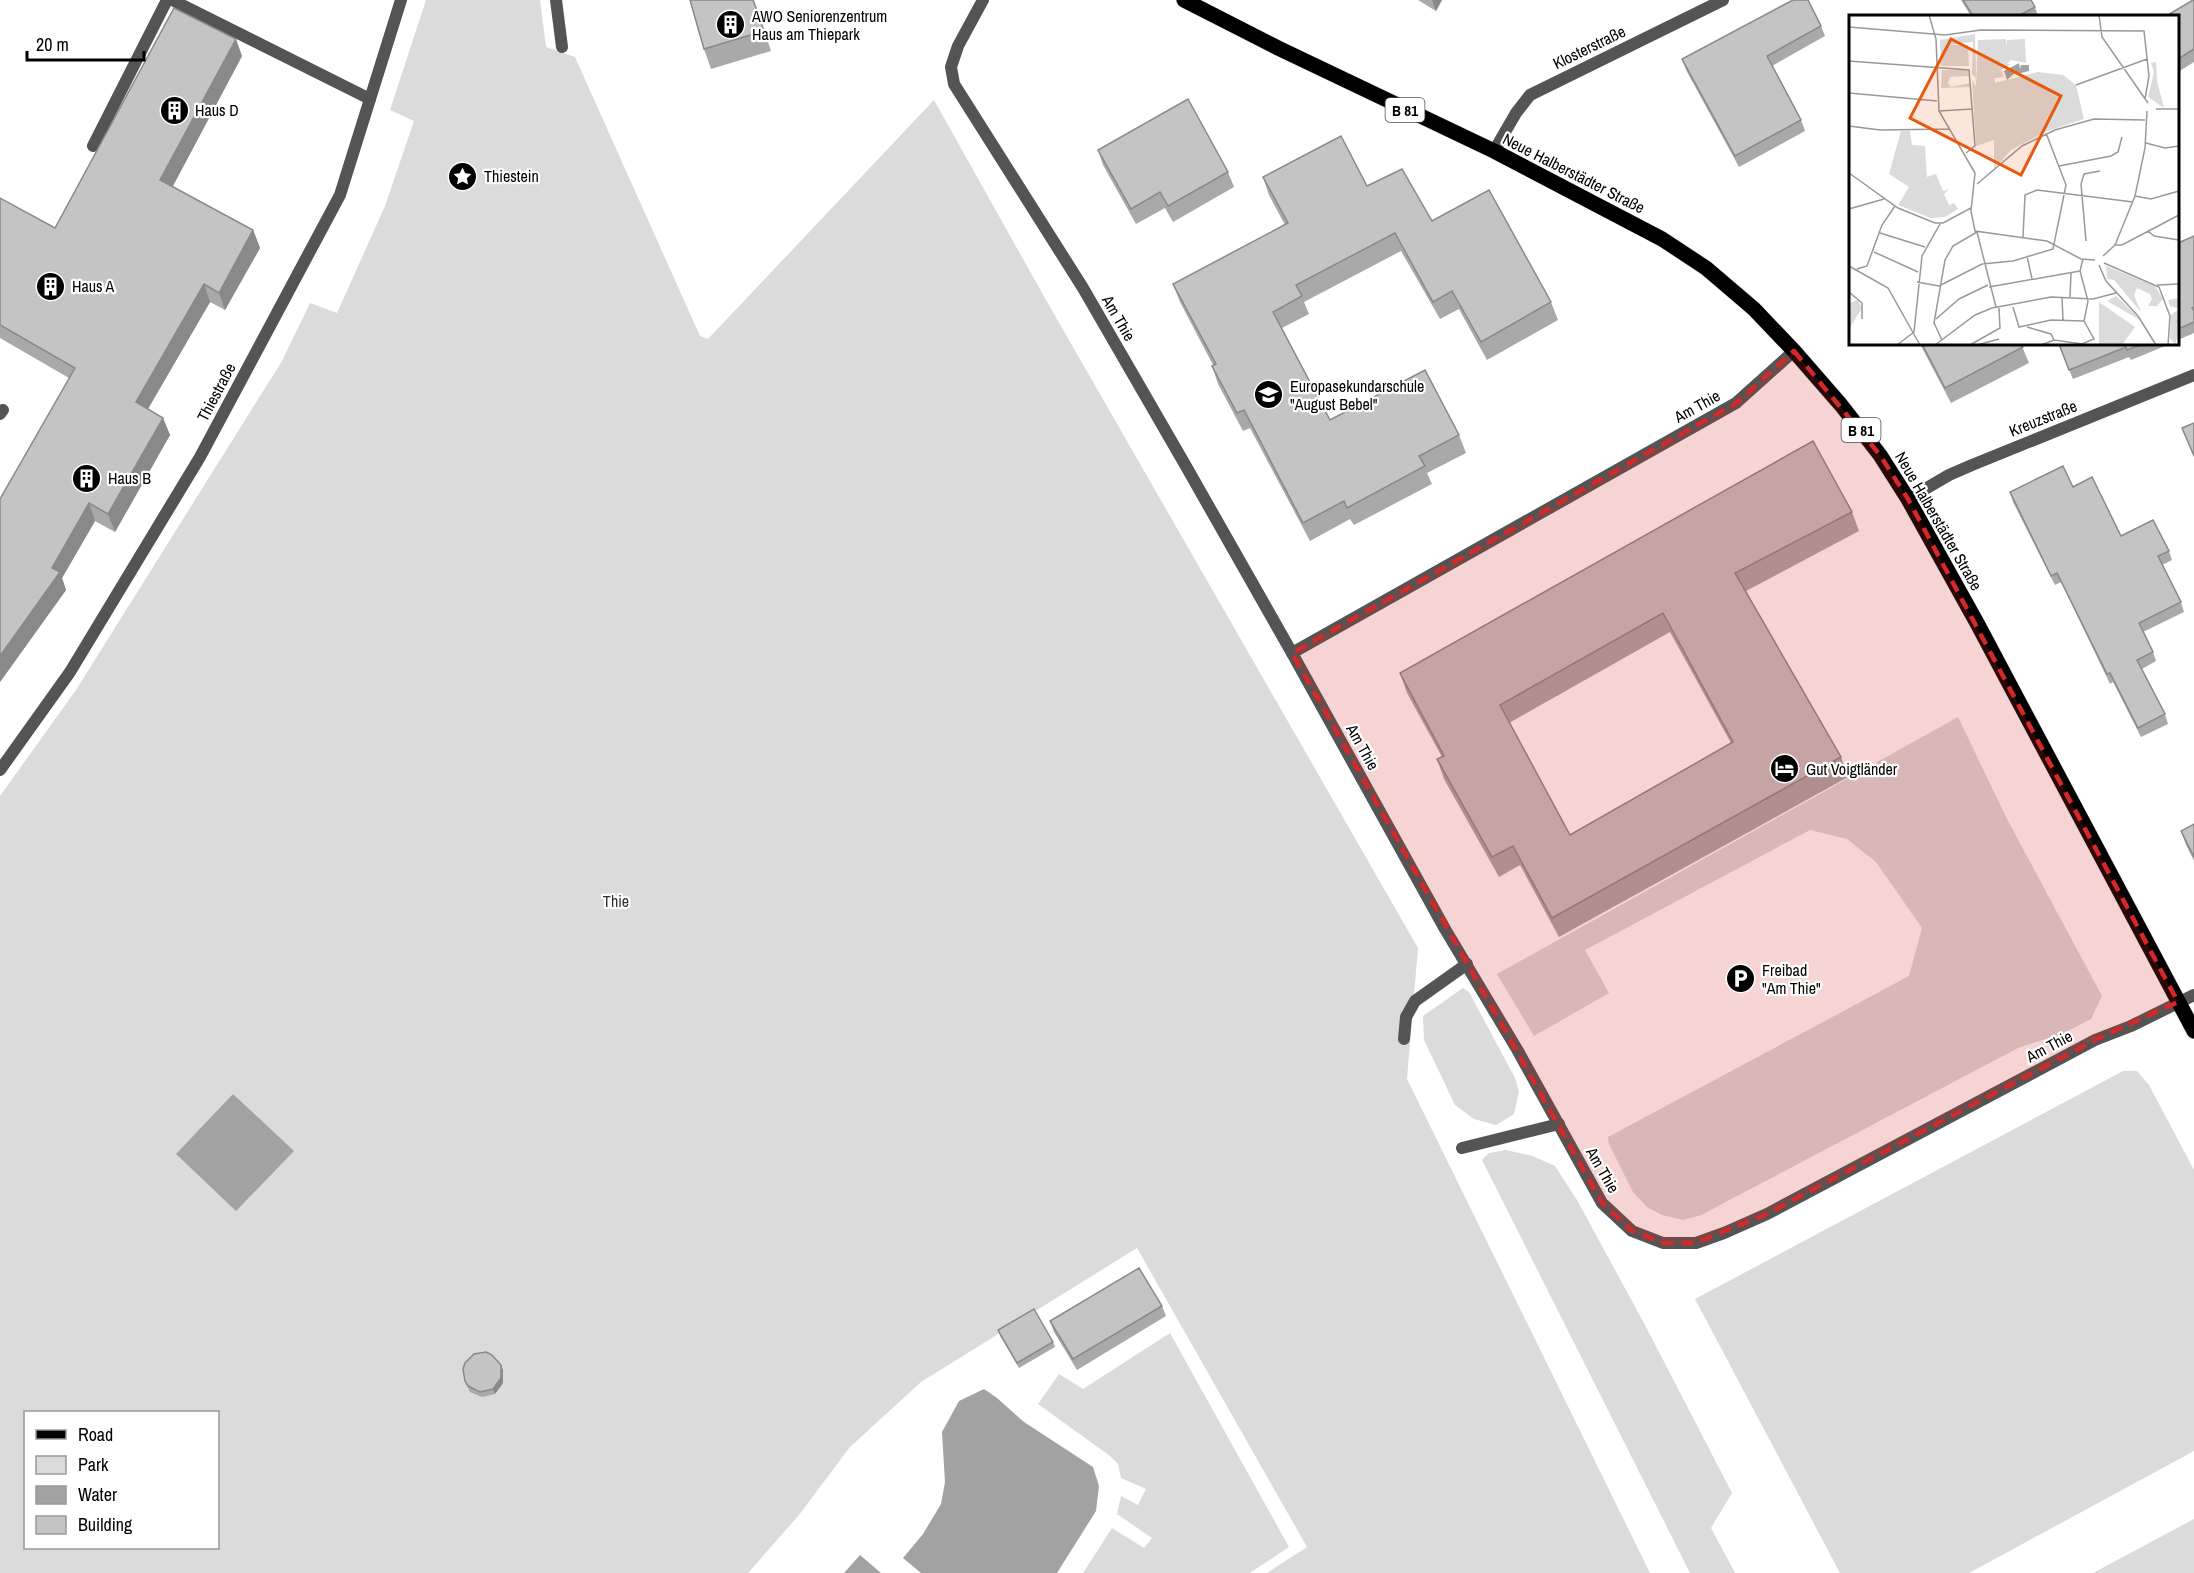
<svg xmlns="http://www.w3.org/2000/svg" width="2194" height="1573" viewBox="0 0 2194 1573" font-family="'Archivo Narrow',sans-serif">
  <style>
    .green { fill: #dbdbdb; fill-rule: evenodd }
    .water { fill: #a2a2a2 }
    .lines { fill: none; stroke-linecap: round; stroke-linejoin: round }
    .primary-casing { stroke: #dbdbdb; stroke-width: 16 }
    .service { stroke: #545454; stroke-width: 12 }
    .minor { stroke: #545454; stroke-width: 12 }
    .primary { stroke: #000; stroke-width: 15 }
    .wall { fill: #a9a9a9; fill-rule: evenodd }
    .shaded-wall { fill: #898989 }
    .building { fill: #c4c4c4; stroke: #898989; stroke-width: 1.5; fill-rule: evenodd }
    .marked { fill: #d62828; fill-opacity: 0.2; stroke: #d62828; stroke-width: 4.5; stroke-dasharray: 12 8; stroke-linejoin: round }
    .labels { text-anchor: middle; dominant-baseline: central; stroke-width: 4.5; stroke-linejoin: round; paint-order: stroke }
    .shield { fill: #fff; stroke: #4c4c4c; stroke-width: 1.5 }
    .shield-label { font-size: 15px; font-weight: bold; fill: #000 }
    .poi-label { font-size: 16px; fill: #000; stroke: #fff; text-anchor: start }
    .street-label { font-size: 16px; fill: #000; stroke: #fff }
    .park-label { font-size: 16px; fill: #323232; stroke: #fff }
    .inset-road { fill: none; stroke: #999; stroke-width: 1.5 }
    .view { fill: #e8590c; fill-opacity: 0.15; stroke: #e8590c; stroke-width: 3 }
    .inset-edge { fill: none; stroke: #000; stroke-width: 3 }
  </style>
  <rect width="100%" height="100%" fill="#fff"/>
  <g class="green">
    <path d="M426 0H540L546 47 575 57 700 336 708 339 934 100 1050 307 1418 948 1407 1079 1650 1573H1267L1307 1547 1137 1248 921 1382 850 1447 799 1515 748 1573H0V796L76 690 282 361 310 303 337 313 385 206 414 121 390 110ZM26 1412H218V1548H26Z"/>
    <polygon points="1958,717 2007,819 2102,996 2091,1019 2062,1034 2020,1047 1701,1215 1683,1220 1662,1215 1647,1207 1633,1192 1609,1144 1608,1137 1909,976 1922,928 1876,862 1847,839 1810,830 1585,950 1609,993 1534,1036 1497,974"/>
    <polygon points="1463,988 1469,992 1515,1078 1519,1091 1514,1114 1496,1125 1474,1119 1455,1105 1424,1040 1423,1016"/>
    <polygon points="2123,1071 2137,1071 2149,1085 2194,1170 2194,1451 1969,1573 1840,1573 1695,1299"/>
    <polygon points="1506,1150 1533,1156 1555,1166 1577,1200 1645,1325 1732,1493 1711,1528 1735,1573 1690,1573 1482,1160 1489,1153"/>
    <polygon points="1170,1333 1289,1547 1250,1573 1083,1573 1112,1528 1144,1548 1152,1538 1117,1514 1121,1496 1138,1505 1146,1489 1121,1478 1118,1464 1110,1456 1038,1404 1059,1374 1083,1389"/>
    <polygon points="2194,1519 2194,1573 2093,1573"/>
  </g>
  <g class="water">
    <polygon points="233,1094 294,1151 236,1211 176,1154"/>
    <polygon points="984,1389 997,1398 1024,1422 1093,1467 1099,1486 1096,1511 1057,1573 921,1573 903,1558 923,1534 941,1504 945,1482 942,1432 959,1401"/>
    <polygon points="860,1555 881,1573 844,1573"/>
  </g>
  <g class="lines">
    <defs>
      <polyline id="primary" points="1184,0 1278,48 1494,151 1662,239 1706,268 1754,309 1794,351 1841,405 1880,455 1908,499 1977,623 2194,1031"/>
    </defs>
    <use href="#primary" class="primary-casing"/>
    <g class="service">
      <polyline points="172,0 370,99"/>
      <polyline points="93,146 167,0"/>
      <polyline points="0,414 3,410"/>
      <polyline points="1404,1039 1406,1017 1415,1001 1467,964"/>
      <polyline points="1462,1148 1559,1124"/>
    </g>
    <g class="minor">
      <polyline points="556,0 562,47"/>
      <polyline points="983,0 958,46 951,67 954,84 1083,288 1187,468 1292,653 1445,929 1518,1051 1602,1203 1632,1231 1663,1243 1696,1243 1724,1233 1767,1214 2095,1040 2131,1026 2194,995"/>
      <polyline points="1494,151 1516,113 1530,95 1723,0"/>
      <polyline points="1908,499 1949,475 1972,465 2194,375"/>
      <polyline points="1292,653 1736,403 1794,351"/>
      <polyline points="0,770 70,672 200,457 340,195 401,0"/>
    </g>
    <use href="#primary" class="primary"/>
  </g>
  <g class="wall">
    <polygon points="690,0 754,0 771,51 711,69 704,49"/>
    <polygon points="1418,0 1442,0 1436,11"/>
    <polygon points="1961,0 2031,0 2035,7 2038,16 1971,16"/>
    <polygon points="2194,0 2194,62 2178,72 2178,16"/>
    <polygon points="1821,26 1825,36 1772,66 1801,120 1805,131 1739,167 1686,70 1682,59"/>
    <polygon points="242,56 173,186 253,230 260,248 225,310 210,302 148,409 163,418 170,435 115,532 95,521 62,578 66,590 0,682 69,378 0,338 0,198 55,228"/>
    <polygon points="1098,150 1228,172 1234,187 1173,222 1165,208 1136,224 1103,165"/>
    <polygon points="1263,177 1367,186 1432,221 1551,302 1558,320 1487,360 1459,309 1440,319 1401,251 1304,302 1309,314 1282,328 1330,420 1459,435 1466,453 1427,473 1432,484 1354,525 1350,519 1310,541 1250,428 1243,431 1218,384 1212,366 1213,365 1180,302 1173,284 1285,225 1269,195"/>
    <polygon points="2194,236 2194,333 2178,340 2178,243"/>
    <polygon points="1920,344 2021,344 2029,363 1951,403"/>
    <polygon points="2058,344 2170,344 2131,360 2129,357 2073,379"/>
    <polygon points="2073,487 2121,536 2169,551 2172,560 2162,565 2181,602 2184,612 2143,632 2153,652 2156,661 2142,669 2165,714 2168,724 2141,737 2113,682 2110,684 2061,582 2055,585 2013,502 2010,492"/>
    <path d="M1852 512 1859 531 1746 591 1841 757 1848 777 1559 937 1520 865 1499 877 1444 779 1437 759 1442 757 1407 693 1400 673ZM1670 632 1731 743 1570 835 1509 723Z"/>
    <polygon points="2194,824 2194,861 2186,845 2181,831"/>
    <polygon points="1162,1306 1166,1316 1077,1370 1054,1332 1050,1321"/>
    <polygon points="998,1330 1053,1342 1055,1347 1019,1368 1000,1336"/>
    <polygon points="503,1370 503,1383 495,1394 482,1397 470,1392 467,1386 465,1381"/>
  </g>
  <g class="shaded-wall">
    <polygon points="1432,0 1442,0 1436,11"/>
    <polygon points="236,39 242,56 167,197 160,180"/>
    <polygon points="253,230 260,248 225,310 219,293"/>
    <polygon points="204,284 210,302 142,419 136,402"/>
    <polygon points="163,418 170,435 115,532 108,514"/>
    <polygon points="89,503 95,521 62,578 66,590 0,682 0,656"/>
    <polygon points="501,1365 503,1370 503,1383 495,1394 493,1389"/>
  </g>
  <g class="building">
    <polygon points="690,0 753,0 764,31 704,49"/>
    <polygon points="1793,0 1808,0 1821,26 1767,56 1801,120 1735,156 1682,59"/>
    <polygon points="1963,0 2031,0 2035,7 2018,16 1973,16"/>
    <polygon points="2193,0 2194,0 2194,49 2178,59 2178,16 2166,16"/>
    <polygon points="174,8 236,39 160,180 253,230 219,293 204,284 136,402 163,418 108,514 89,503 52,568 60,572 0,656 0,499 75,368 0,325 0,198 55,228"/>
    <polygon points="1188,99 1228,172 1168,206 1160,192 1131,209 1098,150"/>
    <polygon points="1341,136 1367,186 1402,169 1432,221 1489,190 1551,302 1481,342 1452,291 1433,302 1395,233 1296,285 1302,296 1273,312 1330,420 1425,370 1459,435 1419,456 1425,466 1347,508 1344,501 1303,523 1244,410 1237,413 1212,366 1216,364 1173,284 1288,223 1263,177"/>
    <polygon points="2194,236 2194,307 2192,308 2194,311 2194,322 2178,329 2178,243"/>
    <polygon points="1922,344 2021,344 2023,347 1945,388"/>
    <polygon points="2059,344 2143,344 2127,350 2126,347 2069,370"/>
    <polygon points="2194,423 2194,456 2182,428"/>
    <path d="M1813 441 1852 512 1735 573 1841 757 1552 918 1513 846 1492 857 1437 759 1444 756 1400 673ZM1663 613 1733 742 1570 835 1500 705Z"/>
    <polygon points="2063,466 2073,487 2092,477 2121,536 2153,520 2169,551 2158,556 2181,602 2139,623 2153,652 2137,660 2165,714 2138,728 2110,673 2107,674 2057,573 2051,576 2010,492"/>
    <polygon points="2194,824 2194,857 2181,831"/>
    <polygon points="1139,1268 1162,1306 1073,1359 1050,1321"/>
    <polygon points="1034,1309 1053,1342 1017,1363 998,1330"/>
    <polygon points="486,1352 492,1355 501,1365 501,1378 493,1389 480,1392 468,1386 465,1381 463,1369 465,1363 474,1354"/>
  </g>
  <path class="marked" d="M1794 351 1880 455 1908 499 2178 1002 2095 1040 1767 1214 1696 1243H1663L1632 1231 1602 1203 1292 653 1736 403Z"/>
  <defs>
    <symbol id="building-disc" viewBox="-11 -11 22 22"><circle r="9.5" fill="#000" stroke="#fff"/><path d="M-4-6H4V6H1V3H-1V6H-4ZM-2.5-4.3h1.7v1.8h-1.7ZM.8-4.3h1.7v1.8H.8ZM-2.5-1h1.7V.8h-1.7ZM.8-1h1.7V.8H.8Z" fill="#fff"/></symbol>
    <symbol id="sight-disc" viewBox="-11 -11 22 22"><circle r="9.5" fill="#000" stroke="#fff"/><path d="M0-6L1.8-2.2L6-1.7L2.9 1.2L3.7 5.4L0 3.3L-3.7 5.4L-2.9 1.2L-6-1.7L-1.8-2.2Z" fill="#fff"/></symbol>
    <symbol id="school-disc" viewBox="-11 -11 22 22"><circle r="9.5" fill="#000" stroke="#fff"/><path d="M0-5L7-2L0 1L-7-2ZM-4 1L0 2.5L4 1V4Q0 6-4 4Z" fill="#fff"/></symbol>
    <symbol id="hotel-disc" viewBox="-11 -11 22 22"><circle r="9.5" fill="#000" stroke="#fff"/><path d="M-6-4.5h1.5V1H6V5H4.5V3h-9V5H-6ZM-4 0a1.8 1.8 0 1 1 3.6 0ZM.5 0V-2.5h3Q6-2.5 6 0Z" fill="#fff"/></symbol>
    <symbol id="parking-disc" viewBox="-11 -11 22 22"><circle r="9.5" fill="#000" stroke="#fff"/><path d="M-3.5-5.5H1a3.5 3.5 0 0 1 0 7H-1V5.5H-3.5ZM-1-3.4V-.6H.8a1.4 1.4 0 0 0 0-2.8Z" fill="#fff"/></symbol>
  </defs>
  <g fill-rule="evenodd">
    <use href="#building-disc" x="714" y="8" width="33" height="33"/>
    <use href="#building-disc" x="158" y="94" width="33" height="33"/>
    <use href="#sight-disc" x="446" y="160" width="33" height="33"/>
    <use href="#building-disc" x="34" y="270" width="33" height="33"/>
    <use href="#school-disc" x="1252" y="378" width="33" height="33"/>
    <use href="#building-disc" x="70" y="462" width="33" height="33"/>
    <use href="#hotel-disc" x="1768" y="752" width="33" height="33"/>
    <use href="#parking-disc" x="1724" y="962" width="33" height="33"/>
  </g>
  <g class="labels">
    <g class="shield">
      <rect x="1385.5" y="98" width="39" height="24" rx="4.5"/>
      <rect x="1841.5" y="418" width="39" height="24" rx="4.5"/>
    </g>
    <g class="shield-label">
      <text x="1405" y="110">B 81</text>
      <text x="1861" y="430">B 81</text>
    </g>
    <g class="poi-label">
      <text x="752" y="16">AWO Seniorenzentrum<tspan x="752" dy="18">Haus am Thiepark</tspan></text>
      <text x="195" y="110">Haus D</text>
      <text x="484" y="176">Thiestein</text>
      <text x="72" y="286">Haus A</text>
      <text x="1290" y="386">Europasekundarschule<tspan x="1290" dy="18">"August Bebel"</tspan></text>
      <text x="108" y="478">Haus B</text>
      <text x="1806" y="769">Gut Voigtländer</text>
      <text x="1762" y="970">Freibad<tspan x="1762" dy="18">"Am Thie"</tspan></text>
    </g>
    <g class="street-label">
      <text transform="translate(1589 47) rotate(-26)">Klosterstraße</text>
      <text transform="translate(1574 173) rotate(27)">Neue Halberstädter Straße</text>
      <text transform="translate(1119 318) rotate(60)">Am Thie</text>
      <text transform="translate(216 392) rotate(-62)">Thiestraße</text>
      <text transform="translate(1697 406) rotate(-29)">Am Thie</text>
      <text transform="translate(2043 418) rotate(-22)">Kreuzstraße</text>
      <text transform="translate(1939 521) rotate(60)">Neue Halberstädter Straße</text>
      <text transform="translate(1363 747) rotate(61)">Am Thie</text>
      <text transform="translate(2049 1046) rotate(-28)">Am Thie</text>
      <text transform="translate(1603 1170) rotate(60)">Am Thie</text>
    </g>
    <g class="park-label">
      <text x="616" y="901">Thie</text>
    </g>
  </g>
  <g transform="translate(1849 15)">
    <rect width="330" height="330" fill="#fff"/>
    <path d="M126 19 127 63 123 59 124 27 96 30H119L120 51H92L91 25ZM157 24V31L158 25 176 24 177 48 162 45 158 49H162L152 55 155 62 146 63V68L189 57 214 60 227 70 235 104 196 117 162 135 145 154V125L127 131 123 66 127 71 129 25ZM307 47 308 66 315 93 299 82 305 57 302 48ZM118 55 120 61 101 62 99 68 102 72 121 68V72L92 73 93 55ZM52 116H61L63 130 76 131 78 162 87 159 94 176 100 174 95 179 100 190 105 188 109 194 96 202 82 203 49 190 60 172 40 159ZM257 251 306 271 314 284 308 291H299L303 284 301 279 288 273 285 280 292 297 265 265 258 264ZM328 271H330V317L326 330 321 323 322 300 330 294 321 291 319 285 329 283ZM267 281 288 301 291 305 258 286ZM9 285 13 293 0 314V288ZM250 287 286 312 273 330H250Z" fill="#dbdbdb"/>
    <path d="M170 48 171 54 172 50H180V56L168 59 165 54 166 58 158 65 155 56Z" fill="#a2a2a2"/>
    <path class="inset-road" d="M80 0 87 24 90 96 126 158 122 196 126 216 198 226 232 244 246 245M250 0 253 22 299 88M0 12 96 20 132 15 295 16 300 61 296 84M330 14V41M0 46 120 55 126 131 117 138M227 70 298 44M0 78 88 86M307 94H330M90 96 123 94M0 111 31 115 100 114M297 128 316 133 330 131M210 151 262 141 269 137 273 122M0 158 49 193 86 208H94L122 193M128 169 173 131 206 115 245 104 296 105M286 181 302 184 330 176M0 194 35 184M299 216 305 221 330 225M31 218 76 232M174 222 176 180 188 175 284 187M237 226 232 169 235 159 251 156M266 230 286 181 296 133 298 96M25 237 69 257M178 241 183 264M254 241 266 230H273L330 200M255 248 310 272 321 301 319 330M250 250 257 266 289 301 307 330M0 251 39 273 71 330M8 254 18 251 33 210 46 191M68 267 90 271M308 270 330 269M90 271 133 249 164 246 204 234 217 170 197 118M140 272 231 256M0 277 13 288V304M213 282 214 306M221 282 222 258M164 292 170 312 202 305 235 306M87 304 110 284 139 270M178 312 202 319 205 325M65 317 73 241 91 209M93 325 85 308 96 245 104 231 128 217 147 292M48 330 65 317M86 330 126 300 143 293 202 282 244 284 267 278M121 330 151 313 150 293M128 330 150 324M192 330 205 325 233 329 245 324 235 306 239 286 231 256 234 244"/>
    <path class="view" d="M102 24 212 81 172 160 61 103Z"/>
    <rect width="330" height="330" class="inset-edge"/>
  </g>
  <rect x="24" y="1411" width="195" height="138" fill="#ffffff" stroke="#999999" stroke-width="1.5"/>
  <rect x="36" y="1430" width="30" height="9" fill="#000000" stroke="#999999" stroke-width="1.5"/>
  <text x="78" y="1441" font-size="18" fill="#000000">Road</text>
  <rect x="36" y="1456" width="30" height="18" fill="#dbdbdb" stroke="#999999" stroke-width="1.5"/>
  <text x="78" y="1471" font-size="18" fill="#000000">Park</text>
  <rect x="36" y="1486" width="30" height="18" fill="#a2a2a2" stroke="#999999" stroke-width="1.5"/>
  <text x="78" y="1501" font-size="18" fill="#000000">Water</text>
  <rect x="36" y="1516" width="30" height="18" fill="#c4c4c4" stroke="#999999" stroke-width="1.5"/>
  <text x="78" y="1531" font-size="18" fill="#000000">Building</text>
  <path d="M27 51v9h117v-9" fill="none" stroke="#000000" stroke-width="3"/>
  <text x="36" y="51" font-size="18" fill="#000000" stroke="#ffffff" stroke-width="4.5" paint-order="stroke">20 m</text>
</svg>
